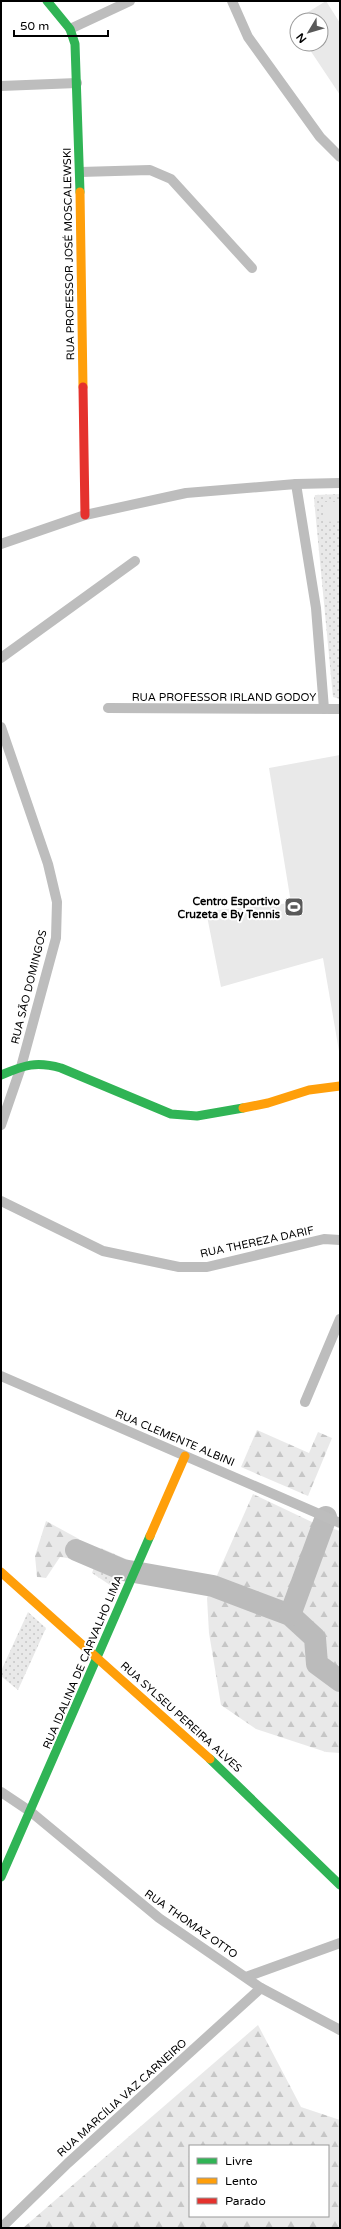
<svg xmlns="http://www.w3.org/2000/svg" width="341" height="2229" viewBox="0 0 341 2229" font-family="'Varela Round',sans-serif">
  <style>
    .green { fill: url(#green-dots) }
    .forest { fill: url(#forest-firs); fill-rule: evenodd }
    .pitch { fill: #e9e9e9 }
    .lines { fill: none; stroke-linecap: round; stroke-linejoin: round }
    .river { stroke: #bbb; stroke-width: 22 }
    .street { stroke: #bdbdbd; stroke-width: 10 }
    .fast { stroke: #30b455; stroke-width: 9 }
    .slow { stroke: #ff9f0a; stroke-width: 9 }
    .jam { stroke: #e5322d; stroke-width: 9 }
    .labels { text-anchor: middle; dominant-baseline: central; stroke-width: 4; stroke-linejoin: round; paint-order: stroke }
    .street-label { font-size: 11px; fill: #000; stroke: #fff }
    .poi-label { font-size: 11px; font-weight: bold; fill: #000; stroke: #fff; text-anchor: end }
  </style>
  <defs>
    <pattern id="green-dots" width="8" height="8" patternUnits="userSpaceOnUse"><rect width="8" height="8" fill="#e9e9e9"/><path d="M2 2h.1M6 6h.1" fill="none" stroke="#c6c6c6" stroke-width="1.8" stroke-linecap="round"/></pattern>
    <pattern id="forest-firs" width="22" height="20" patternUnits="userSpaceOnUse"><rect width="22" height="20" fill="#e9e9e9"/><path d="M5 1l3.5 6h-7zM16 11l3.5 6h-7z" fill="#c6c6c6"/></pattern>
  </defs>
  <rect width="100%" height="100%" fill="#fff"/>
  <g class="green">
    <polygon points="340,494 340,699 333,697 314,499 315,495"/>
    <polygon points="101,1548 128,1560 116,1589 92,1573"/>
    <polygon points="28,1612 46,1628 18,1690 1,1676 1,1671"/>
  </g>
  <g class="forest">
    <polygon points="257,1430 309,1453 318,1432 332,1438 308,1496 241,1467"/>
    <polygon points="253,1494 314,1523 340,1531 340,1753 326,1752 256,1729 221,1705 209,1633 207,1598"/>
    <polygon points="46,1521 79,1539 74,1559 60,1557 46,1578 37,1577 35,1556"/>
    <path d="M258 2025 301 2107 340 2120V2228H23ZM190 2146H328V2216H190Z"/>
  </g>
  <g class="pitch">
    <polygon points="326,1 340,23 340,95 306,44 321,44 321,20 297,20 297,30 292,22"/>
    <polygon points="325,502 340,502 340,521 325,522"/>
    <polygon points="340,755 340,1057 323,958 221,987 206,911 291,903 269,768"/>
  </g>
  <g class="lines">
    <g class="river">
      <polyline points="76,1550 123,1570 213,1586 290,1615 315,1638 317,1664 340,1681"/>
      <polyline points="290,1615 326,1517"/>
    </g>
    <g class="street">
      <polyline points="232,1 248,37 320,137 340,157"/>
      <polyline points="70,29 130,1"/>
      <polyline points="1,86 77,83"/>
      <polyline points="80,172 150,170 171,179 252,268"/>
      <polyline points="296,484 316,608 324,709"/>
      <polyline points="1,544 85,515 186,493 296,484 340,483"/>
      <polyline points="1,658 135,561"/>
      <polyline points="108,708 340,709"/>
      <polyline points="1,727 48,864 57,902 56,938 21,1067 1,1125"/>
      <polyline points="1,1201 103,1251 179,1267 207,1267 324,1239 340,1240"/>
      <polyline points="1,1376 340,1523"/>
      <polyline points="305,1402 340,1319"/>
      <polyline points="1,1792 31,1812 159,1918 261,1988 340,2030"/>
      <polyline points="246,1977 340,1943"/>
      <polyline points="1,2228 68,2163 261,1988"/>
    </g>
    <g class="fast">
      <polyline points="47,1 70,29 75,44 80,192"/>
      <path d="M1 1075C25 1065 36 1061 61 1068L171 1114 197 1116 243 1108"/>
      <polyline points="210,1759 340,1885"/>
      <polyline points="1,1877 150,1536"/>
    </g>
    <g class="slow">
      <polyline points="80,192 83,387"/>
      <polyline points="243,1108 268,1103 309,1090 340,1086"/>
      <polyline points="150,1536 185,1456"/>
      <polyline points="1,1572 210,1759"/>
    </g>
    <polyline class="jam" points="83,387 85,515"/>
  </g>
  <defs>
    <symbol id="stadium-square" viewBox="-11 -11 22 22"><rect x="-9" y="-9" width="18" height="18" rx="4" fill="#595959" stroke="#fff"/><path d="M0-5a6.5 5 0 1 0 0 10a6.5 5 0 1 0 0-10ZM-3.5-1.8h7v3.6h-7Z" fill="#fff"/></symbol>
  </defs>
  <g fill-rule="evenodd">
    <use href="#stadium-square" x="283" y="896" width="22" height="22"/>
  </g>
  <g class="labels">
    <g class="street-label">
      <text transform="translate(69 254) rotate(-91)">RUA PROFESSOR JOSÉ MOSCALEWSKI</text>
      <text x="224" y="697">RUA PROFESSOR IRLAND GODOY</text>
      <text transform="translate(29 987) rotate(-76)">RUA SÃO DOMINGOS</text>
      <text transform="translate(257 1242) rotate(-12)">RUA THEREZA DARIF</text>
      <text transform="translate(175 1438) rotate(23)">RUA CLEMENTE ALBINI</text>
      <text transform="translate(83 1662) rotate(-67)">RUA IDALINA DE CARVALHO LIMA</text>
      <text transform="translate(181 1717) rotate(42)">RUA SYLSEU PEREIRA ALVES</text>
      <text transform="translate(191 1924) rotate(35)">RUA THOMAZ OTTO</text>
      <text transform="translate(122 2098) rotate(-42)">RUA MARCÍLIA VAZ CARNEIRO</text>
    </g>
    <g class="poi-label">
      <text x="280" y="901">Centro Esportivo<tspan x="280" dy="13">Cruzeta e By Tennis</tspan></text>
    </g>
  </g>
  <rect width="341" height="2229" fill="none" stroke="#000000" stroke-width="4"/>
  <rect x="189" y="2145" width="140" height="72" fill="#ffffff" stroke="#999999"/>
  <rect x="197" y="2158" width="20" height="6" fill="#30b455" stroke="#999999"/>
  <text x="225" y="2165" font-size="12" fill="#000000">Livre</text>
  <rect x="197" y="2178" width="20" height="6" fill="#ff9f0a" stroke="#999999"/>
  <text x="225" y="2185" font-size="12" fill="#000000">Lento</text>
  <rect x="197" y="2198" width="20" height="6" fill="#e5322d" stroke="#999999"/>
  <text x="225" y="2205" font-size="12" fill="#000000">Parado</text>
  <g transform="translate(309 32) rotate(232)"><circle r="19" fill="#ffffff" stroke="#999999"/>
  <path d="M0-3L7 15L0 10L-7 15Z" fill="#595959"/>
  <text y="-6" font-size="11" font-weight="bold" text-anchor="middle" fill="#000000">N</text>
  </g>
  <path d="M14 30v6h94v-6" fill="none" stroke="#000000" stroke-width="2"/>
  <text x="20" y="30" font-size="12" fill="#000000" stroke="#ffffff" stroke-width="3" paint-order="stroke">50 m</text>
</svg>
